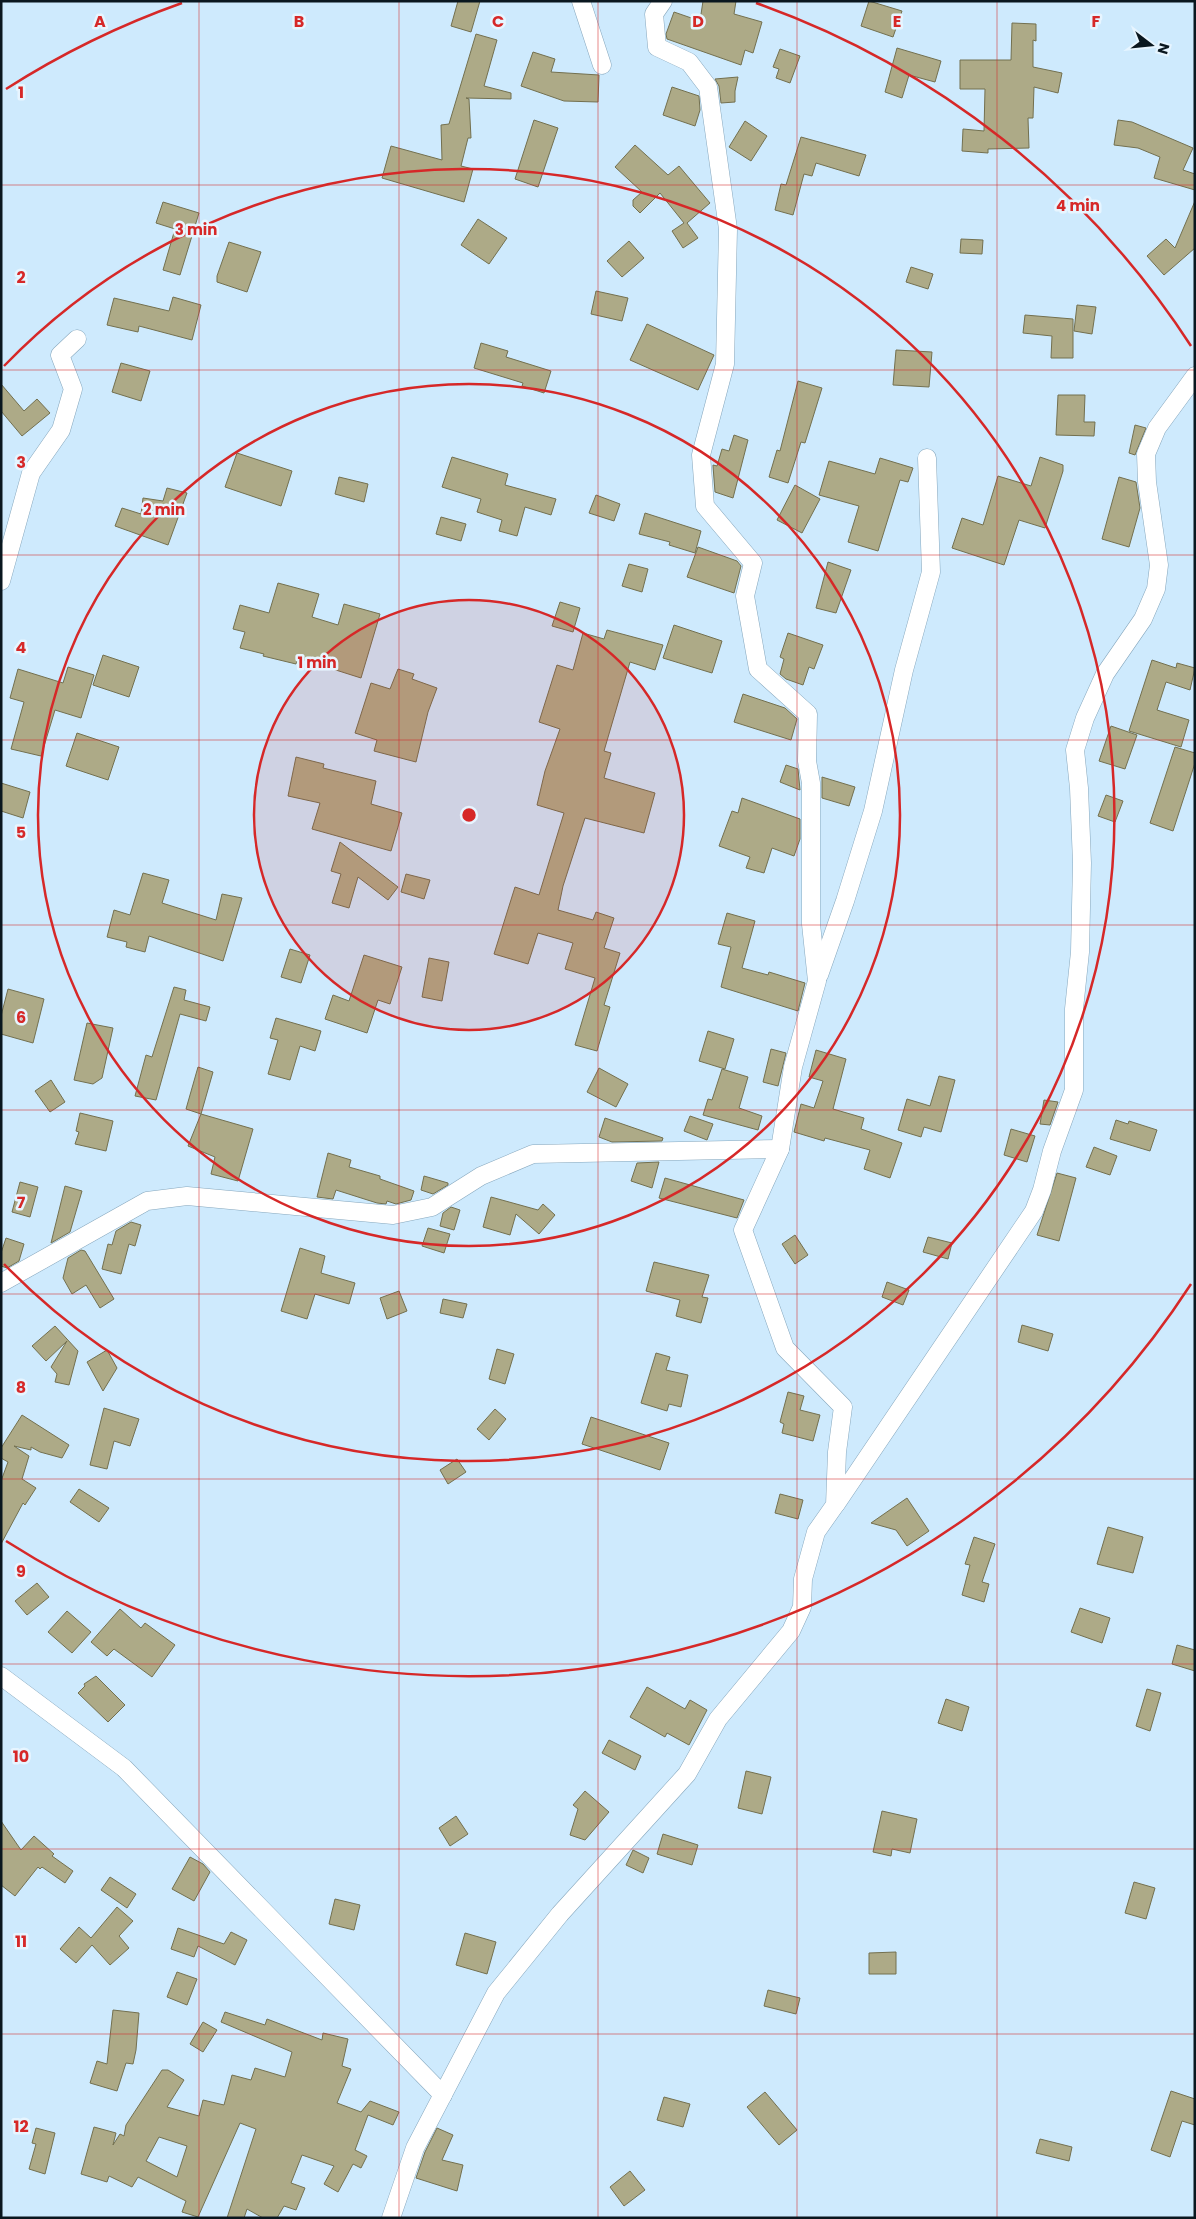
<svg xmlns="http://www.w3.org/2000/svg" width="1196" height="2219" viewBox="0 0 1196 2219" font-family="Poppins,sans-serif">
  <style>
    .building { fill: #adaa87; stroke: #73704f; fill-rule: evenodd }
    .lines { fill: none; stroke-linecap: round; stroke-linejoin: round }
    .minor-casing { stroke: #86a7bd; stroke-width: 19 }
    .minor { stroke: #fff; stroke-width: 18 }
    .grid { fill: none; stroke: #d62828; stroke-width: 1; stroke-opacity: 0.55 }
    .ring { fill: none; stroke: #d62828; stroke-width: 2.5 }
    .grid-label { font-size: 16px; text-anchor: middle; font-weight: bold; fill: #d62828; stroke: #e7f5ff; stroke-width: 5; stroke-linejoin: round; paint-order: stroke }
    .centre { fill: #d62828; stroke: #e7f5ff; stroke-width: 2.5 }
    .ring-label { font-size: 15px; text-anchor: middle; font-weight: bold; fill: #d62828; stroke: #e7f5ff; stroke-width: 5; stroke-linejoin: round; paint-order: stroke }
  </style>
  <rect width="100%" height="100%" fill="#ceeafd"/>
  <g class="building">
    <polygon points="458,1 480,1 471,32 451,26"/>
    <polygon points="703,1 736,1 734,14 762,22 753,53 745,50 741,65 667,39 666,34 674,12 700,21"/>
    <polygon points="869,1 902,11 893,37 861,26"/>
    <polygon points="1012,23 1036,24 1036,41 1033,40 1033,67 1062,73 1058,93 1034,87 1033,118 1028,118 1029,148 988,149 988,153 962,151 963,129 984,131 985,89 960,89 960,60 1011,60"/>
    <polygon points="476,34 497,40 484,86 511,93 511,99 466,98 469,99 471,138 468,138 461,166 473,169 464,202 382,178 391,146 442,160 441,125 449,124"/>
    <polygon points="897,48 941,61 935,82 909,75 902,98 885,92"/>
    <polygon points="780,49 800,56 790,83 776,78 779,69 773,67"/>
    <polygon points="533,52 555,59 551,72 599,75 598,102 564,101 521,86"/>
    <polygon points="738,77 735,91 735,102 721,103 719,86 715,79"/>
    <polygon points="672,87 699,96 700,110 695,126 663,115"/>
    <polygon points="534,120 558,128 538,187 515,179"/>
    <polygon points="1118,120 1132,122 1193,148 1183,170 1195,174 1195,190 1154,178 1160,157 1138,148 1114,145"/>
    <polygon points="745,121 767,136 751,161 729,147"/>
    <polygon points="801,137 866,155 859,176 816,163 812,176 804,174 793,215 775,210 781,184 786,185"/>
    <polygon points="635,145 668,175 679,166 710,203 687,223 698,238 683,248 672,231 684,223 660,193 640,213 633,206 633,200 642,192 615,167"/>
    <polygon points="1195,201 1195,248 1164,275 1147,256 1166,239 1175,248"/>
    <polygon points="163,202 199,213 180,275 163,270 175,229 156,223"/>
    <polygon points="478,219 507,238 489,264 461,245"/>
    <polygon points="961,239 983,240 982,254 960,253"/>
    <polygon points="629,241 644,258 622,277 607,261"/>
    <polygon points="229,242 261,252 247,292 217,282 217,276"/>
    <polygon points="911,267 933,274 928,289 906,282"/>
    <polygon points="596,291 628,298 622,321 591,314"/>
    <polygon points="173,297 201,305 192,340 139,326 138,332 107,325 114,298 169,311"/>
    <polygon points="1077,305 1096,307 1092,334 1074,331"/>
    <polygon points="1025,315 1073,319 1073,358 1051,358 1052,336 1023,333"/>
    <polygon points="647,324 714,355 698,390 630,360"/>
    <polygon points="481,343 508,351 506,357 551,371 544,393 522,386 523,383 474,368"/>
    <polygon points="896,350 932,352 929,387 893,385"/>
    <polygon points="121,363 150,371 141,401 112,392"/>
    <polygon points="798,381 822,388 805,443 801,442 788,483 769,477 777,450 780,451"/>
    <polygon points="1,384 24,411 37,399 50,413 22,436 1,411"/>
    <polygon points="1058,395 1085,395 1084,422 1095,422 1094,436 1056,435"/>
    <polygon points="1135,425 1146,428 1135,455 1129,453"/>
    <polygon points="734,435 748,440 733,498 715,492 713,466 713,465 717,466 722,449 729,451"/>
    <polygon points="237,453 292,471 281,506 225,487"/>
    <polygon points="452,457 508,474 505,485 556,499 551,515 525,507 517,536 499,531 502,520 477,512 481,499 442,487"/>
    <polygon points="1040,457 1063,465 1063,471 1045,528 1019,520 1004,565 952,548 962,518 983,525 998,476 1031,486"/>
    <polygon points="880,458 913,468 908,482 900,480 878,551 848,542 859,506 819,495 829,461 875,474"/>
    <polygon points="339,477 368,484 364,502 335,494"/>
    <polygon points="1119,477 1136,482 1140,508 1129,547 1102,539"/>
    <polygon points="795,485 820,499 802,533 777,520"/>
    <polygon points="167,488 187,493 168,545 115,526 122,508 141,514 143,498 163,501"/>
    <polygon points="596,495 620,504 614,521 589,513"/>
    <polygon points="645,513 701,531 695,553 669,545 670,542 639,534"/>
    <polygon points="441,517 466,524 461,541 436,534"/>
    <polygon points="698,547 737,561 741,566 734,593 687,577"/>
    <polygon points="828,562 851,570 836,613 816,608"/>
    <polygon points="629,564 648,569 642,592 622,586"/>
    <polygon points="278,583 319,594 312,617 338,625 344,604 380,614 361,678 298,658 296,664 263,656 264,654 240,648 245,632 233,629 240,605 269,613"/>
    <polygon points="560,602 580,608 573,632 552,626"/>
    <polygon points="674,625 722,641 712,673 663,658"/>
    <polygon points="607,630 663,645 655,670 630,662 604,751 611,753 604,778 655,793 644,833 585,818 563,886 558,910 593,920 596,912 614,918 604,948 620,953 604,1005 610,1007 597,1051 575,1045 595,978 565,969 573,943 538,933 528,964 494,954 515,887 539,895 564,813 537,805 545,771 560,729 539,722 557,665 573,670 583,633 604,639"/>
    <polygon points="788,633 823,645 814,669 809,667 803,685 786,679 780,674 784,659 780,657"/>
    <polygon points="103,655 139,667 129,697 93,685"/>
    <polygon points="1152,660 1176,668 1177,663 1195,668 1190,690 1166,682 1157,710 1189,720 1181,747 1129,731"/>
    <polygon points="68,667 94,675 81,718 55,710 41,756 11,749 24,702 10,698 18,669 63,683"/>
    <polygon points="398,669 414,674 412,679 437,688 428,712 416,762 374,751 377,740 355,733 371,683 390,689"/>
    <polygon points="743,694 785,708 797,719 791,740 734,722"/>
    <polygon points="1111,726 1137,735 1125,769 1099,761"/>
    <polygon points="77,733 119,747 108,780 66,766"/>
    <polygon points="1175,747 1195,753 1195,763 1173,831 1150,823"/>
    <polygon points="296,757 324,764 323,768 376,781 371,804 402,813 391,851 312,829 320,803 288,796"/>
    <polygon points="786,765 798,769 800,790 780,782"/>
    <polygon points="822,777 855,787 849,806 822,798"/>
    <polygon points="1,783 30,792 23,818 1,811"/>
    <polygon points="1106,795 1123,801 1115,822 1098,816"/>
    <polygon points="742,798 800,819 800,839 794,856 772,848 764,873 746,868 750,857 719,846 732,811 738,813"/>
    <polygon points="340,842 398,887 388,900 358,877 349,908 332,903 341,874 331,871"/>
    <polygon points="143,873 169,880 162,903 216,920 222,894 242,898 223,961 149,936 145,952 126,947 127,942 107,937 114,910 130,915"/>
    <polygon points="406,874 430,880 424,899 401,892"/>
    <polygon points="727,913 755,921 742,968 768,975 769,972 805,983 798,1011 721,987 731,947 718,944"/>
    <polygon points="290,949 310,955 301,983 281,977"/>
    <polygon points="364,955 402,967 390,1004 378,1000 367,1033 325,1019 333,995 349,1001"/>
    <polygon points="429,958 449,962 442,1001 422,997"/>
    <polygon points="174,987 186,990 184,1000 210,1007 206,1021 180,1014 156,1100 135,1096 146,1055 152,1057"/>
    <polygon points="8,989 44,999 33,1043 1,1034 1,1016"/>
    <polygon points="276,1018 321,1031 315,1051 300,1046 290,1080 268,1074 278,1040 270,1038"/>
    <polygon points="87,1023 113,1028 102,1078 93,1084 74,1080"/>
    <polygon points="708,1031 734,1039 725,1069 699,1061"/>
    <polygon points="771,1049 786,1053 778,1086 763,1082"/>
    <polygon points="816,1050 846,1059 833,1109 864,1118 861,1129 902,1143 890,1178 864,1169 870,1150 825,1138 824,1141 794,1132 801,1104 814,1108 823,1081 809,1077"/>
    <polygon points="198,1067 213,1072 201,1114 186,1109"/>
    <polygon points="599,1068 628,1084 616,1107 587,1092"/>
    <polygon points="722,1069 748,1077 739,1108 762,1116 758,1130 703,1115 708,1099 712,1100"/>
    <polygon points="939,1076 955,1080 941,1132 924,1127 921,1137 898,1130 907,1099 930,1106"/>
    <polygon points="51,1080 65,1102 50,1112 35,1091"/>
    <polygon points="1044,1100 1058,1102 1050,1125 1040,1124"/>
    <polygon points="80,1113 113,1121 106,1151 75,1144 79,1132 76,1131"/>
    <polygon points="201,1114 253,1129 238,1181 211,1174 215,1157 188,1146"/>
    <polygon points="690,1116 713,1124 707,1140 684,1131"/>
    <polygon points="605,1118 663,1138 662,1141 612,1142 599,1137"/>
    <polygon points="1116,1120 1128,1124 1129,1121 1157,1130 1150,1151 1110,1139"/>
    <polygon points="1011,1129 1035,1136 1027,1162 1004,1155"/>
    <polygon points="1094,1147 1117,1156 1110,1175 1086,1167"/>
    <polygon points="328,1153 351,1160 349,1167 380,1176 380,1179 414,1191 411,1200 396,1204 387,1201 386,1204 377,1203 336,1190 333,1199 317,1197"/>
    <polygon points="659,1162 652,1188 631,1181 637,1163"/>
    <polygon points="1057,1173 1076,1178 1059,1241 1037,1235"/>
    <polygon points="424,1176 448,1183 448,1185 433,1194 421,1190"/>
    <polygon points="665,1178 744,1200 737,1218 659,1198"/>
    <polygon points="20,1182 38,1187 30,1217 12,1212"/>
    <polygon points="65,1186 82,1191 70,1232 51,1243"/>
    <polygon points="491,1197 538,1210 543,1204 555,1215 539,1234 516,1214 510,1235 483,1227"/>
    <polygon points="451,1207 460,1210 454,1230 440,1226 443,1213"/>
    <polygon points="131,1222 141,1225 135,1246 129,1244 121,1274 102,1269 108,1244 112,1245 116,1231"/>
    <polygon points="428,1228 450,1234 444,1253 422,1246"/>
    <polygon points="795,1235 808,1255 795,1264 782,1244"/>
    <polygon points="928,1237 952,1243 948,1259 923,1252"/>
    <polygon points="6,1238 24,1244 19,1261 7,1268 1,1266 1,1253"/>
    <polygon points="300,1248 325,1256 321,1273 355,1283 349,1304 315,1294 307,1319 281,1311"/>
    <polygon points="81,1250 85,1251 114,1299 100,1308 86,1285 72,1294 63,1278 68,1258"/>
    <polygon points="654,1262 709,1275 702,1297 708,1298 701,1323 676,1316 680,1300 646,1291"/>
    <polygon points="887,1282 909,1290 903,1305 882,1297"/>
    <polygon points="399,1291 407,1311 387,1319 380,1298"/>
    <polygon points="443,1299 467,1304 463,1318 440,1313"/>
    <polygon points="1022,1325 1053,1334 1048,1351 1018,1342"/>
    <polygon points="55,1326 78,1351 69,1385 55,1382 57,1374 51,1367 67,1341 46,1361 32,1346"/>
    <polygon points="497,1349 514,1354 505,1384 489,1379"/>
    <polygon points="107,1350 117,1368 103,1391 87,1362"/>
    <polygon points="656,1353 670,1357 666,1370 688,1375 681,1407 669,1404 667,1411 641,1403"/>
    <polygon points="788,1392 804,1396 800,1410 820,1415 813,1441 782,1433 784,1424 780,1422"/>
    <polygon points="104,1408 139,1419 130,1446 114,1441 107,1469 90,1465"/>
    <polygon points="495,1409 506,1419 489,1440 477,1429"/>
    <polygon points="22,1415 69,1445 62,1458 40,1452 31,1447 31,1450 14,1446 29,1456 22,1479 36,1488 25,1505 23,1503 1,1544 1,1481 8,1462 1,1458 1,1448"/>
    <polygon points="591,1417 669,1443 660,1470 582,1444"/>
    <polygon points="457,1459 466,1472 448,1484 440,1470"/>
    <polygon points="79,1489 109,1508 99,1522 70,1502"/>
    <polygon points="780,1494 803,1500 798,1519 775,1513"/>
    <polygon points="907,1498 929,1531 907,1546 896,1530 871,1523"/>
    <polygon points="1108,1527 1143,1537 1133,1573 1097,1564"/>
    <polygon points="974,1537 995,1544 982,1582 989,1584 984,1602 962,1595 970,1565 965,1564"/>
    <polygon points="37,1583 49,1597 27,1615 15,1601"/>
    <polygon points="1080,1608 1110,1618 1102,1643 1071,1632"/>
    <polygon points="120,1609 141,1628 145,1623 175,1645 152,1677 114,1649 107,1656 91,1642"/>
    <polygon points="67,1611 91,1632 72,1653 48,1632"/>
    <polygon points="1177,1645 1195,1650 1195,1671 1172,1664"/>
    <polygon points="96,1676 125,1705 108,1722 78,1693 85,1686 84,1684"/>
    <polygon points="647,1687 685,1709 690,1700 707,1710 689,1745 667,1733 665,1737 630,1717"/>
    <polygon points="1147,1689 1161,1693 1150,1731 1136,1726"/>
    <polygon points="946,1699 969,1707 962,1731 938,1723"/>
    <polygon points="609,1740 641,1756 635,1770 602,1753"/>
    <polygon points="746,1771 771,1777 762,1814 738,1808"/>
    <polygon points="585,1791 609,1812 585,1840 570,1835 578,1809 573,1805"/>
    <polygon points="882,1811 917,1819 910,1853 892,1849 891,1856 873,1852"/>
    <polygon points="456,1816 468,1834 450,1846 439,1828"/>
    <polygon points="1,1821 21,1850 34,1836 54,1854 52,1856 73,1871 65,1883 42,1867 40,1869 38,1867 15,1896 1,1885"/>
    <polygon points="663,1834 698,1845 692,1865 657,1854"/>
    <polygon points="633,1850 649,1858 643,1873 626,1865"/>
    <polygon points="190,1857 203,1864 210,1872 194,1901 172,1889"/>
    <polygon points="110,1877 136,1894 127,1908 101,1890"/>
    <polygon points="1134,1882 1155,1888 1146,1919 1125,1913"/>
    <polygon points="335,1899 360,1905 354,1930 329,1924"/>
    <polygon points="117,1907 133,1921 119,1936 129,1948 110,1965 92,1945 76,1963 60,1949 79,1927 91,1938"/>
    <polygon points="178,1928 224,1944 231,1932 247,1940 235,1965 198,1946 194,1957 171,1949"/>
    <polygon points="465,1933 496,1942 487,1974 456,1965"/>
    <polygon points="896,1952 896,1974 869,1974 869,1953"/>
    <polygon points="177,1972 197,1979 187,2005 167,1997"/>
    <polygon points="768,1990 800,1998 796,2014 764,2006"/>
    <polygon points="113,2010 139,2013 136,2050 133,2064 126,2063 117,2091 90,2083 97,2061 107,2064"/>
    <path d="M225 2012 265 2025 267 2019 322 2040 323 2033 348 2039 342 2066 351 2069 337 2103 361 2112 370 2101 399 2112 393 2125 368 2115 355 2150 367 2156 361 2168 353 2164 338 2192 324 2184 334 2166 302 2155 291 2183 305 2188 296 2210 284 2206 277 2218H263L247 2209 244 2218H227L256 2129 240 2123 198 2217 182 2212 186 2201 138 2177 132 2187 109 2176 107 2182 81 2174 94 2127 116 2133 113 2145 120 2134 124 2136 126 2125 162 2070H168L184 2080 167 2107 199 2116 203 2100 224 2105 232 2075 251 2080 255 2068 285 2077 292 2052 221 2022ZM159 2137 187 2146 177 2177 146 2161Z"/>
    <polygon points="203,2022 217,2030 203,2052 190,2044"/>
    <polygon points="1171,2091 1195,2099 1195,2125 1182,2121 1170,2157 1151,2150"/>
    <polygon points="765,2092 797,2130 779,2145 747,2107"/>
    <polygon points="664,2097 690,2104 683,2127 657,2120"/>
    <polygon points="36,2128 55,2133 45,2174 29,2169 36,2144 32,2143"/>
    <polygon points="437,2128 453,2135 442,2160 463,2165 457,2191 416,2178 425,2152"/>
    <polygon points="1040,2139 1072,2147 1069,2161 1036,2153"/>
    <polygon points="630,2171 645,2190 624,2206 610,2187"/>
  </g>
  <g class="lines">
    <defs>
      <g id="minor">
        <polyline points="581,1 602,65"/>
        <polyline points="1,581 31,473 61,430 73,389 60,355 77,339"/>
        <polyline points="819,975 845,901 873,811 904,670 931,572 927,458"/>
        <polyline points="1,1283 147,1201 187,1196 393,1215 432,1207 481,1176 533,1154 780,1149"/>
        <polyline points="836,1504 1034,1211 1042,1190 1052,1151 1074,1090 1074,1009 1080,952 1082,863 1079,788 1075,750 1085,718 1105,674 1143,619 1156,589 1159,565 1147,482 1146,454 1157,428 1195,376"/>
        <polyline points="1,1676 124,1768 443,2095"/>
        <polyline points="391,2218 415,2148 496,1993 560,1914 687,1774 718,1719 791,1631 802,1607 803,1579 816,1532 835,1505 837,1452 843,1407 785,1348 743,1230 780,1149 793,1067 817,981 811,924 811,783 807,761 808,714 758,669 745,596 753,563 705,506 701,455 725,364 728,229 708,87 689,62 657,47 654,14 663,1"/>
      </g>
    </defs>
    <use href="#minor" class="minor-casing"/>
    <use href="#minor" class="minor"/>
  </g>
  <path class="grid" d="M199 1V2218M399 1V2218M598 1V2218M797 1V2218M997 1V2218M1 185H1195M1 370H1195M1 555H1195M1 740H1195M1 925H1195M1 1110H1195M1 1294H1195M1 1479H1195M1 1664H1195M1 1849H1195M1 2034H1195"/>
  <circle cx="469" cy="815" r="215" fill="#d62828" fill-opacity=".12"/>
  <g class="ring">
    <circle cx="469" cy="815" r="215"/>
    <circle cx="469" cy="815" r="431"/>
    <path d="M4 366A646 646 0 1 1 4 1264"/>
    <path d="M1191 1284A861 861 0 0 1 6 1541M6 89A861 861 0 0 1 182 3M756 3A861 861 0 0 1 1191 346"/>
  </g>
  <g class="grid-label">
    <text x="100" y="27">A</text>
    <text x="299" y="27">B</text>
    <text x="498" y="27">C</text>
    <text x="698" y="27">D</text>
    <text x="897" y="27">E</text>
    <text x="1096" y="27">F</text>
    <text x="21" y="98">1</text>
    <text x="21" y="283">2</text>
    <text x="21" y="468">3</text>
    <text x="21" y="653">4</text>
    <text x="21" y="838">5</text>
    <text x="21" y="1023">6</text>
    <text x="21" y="1208">7</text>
    <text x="21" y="1393">8</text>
    <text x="21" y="1577">9</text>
    <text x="21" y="1762">10</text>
    <text x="21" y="1947">11</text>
    <text x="21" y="2132">12</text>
  </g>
  <circle cx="469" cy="815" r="8" class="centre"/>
  <g class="ring-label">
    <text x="1078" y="211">4 min</text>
    <text x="196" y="235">3 min</text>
    <text x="164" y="515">2 min</text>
    <text x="317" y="668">1 min</text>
  </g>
  <rect width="1196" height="2219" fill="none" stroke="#0a171f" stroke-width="5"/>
  <g transform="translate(1151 45) rotate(106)" stroke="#e7f5ff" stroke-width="4" paint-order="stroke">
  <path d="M0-4L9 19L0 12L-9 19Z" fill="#0a171f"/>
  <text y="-8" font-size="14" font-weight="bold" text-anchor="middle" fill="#0a171f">N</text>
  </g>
</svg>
